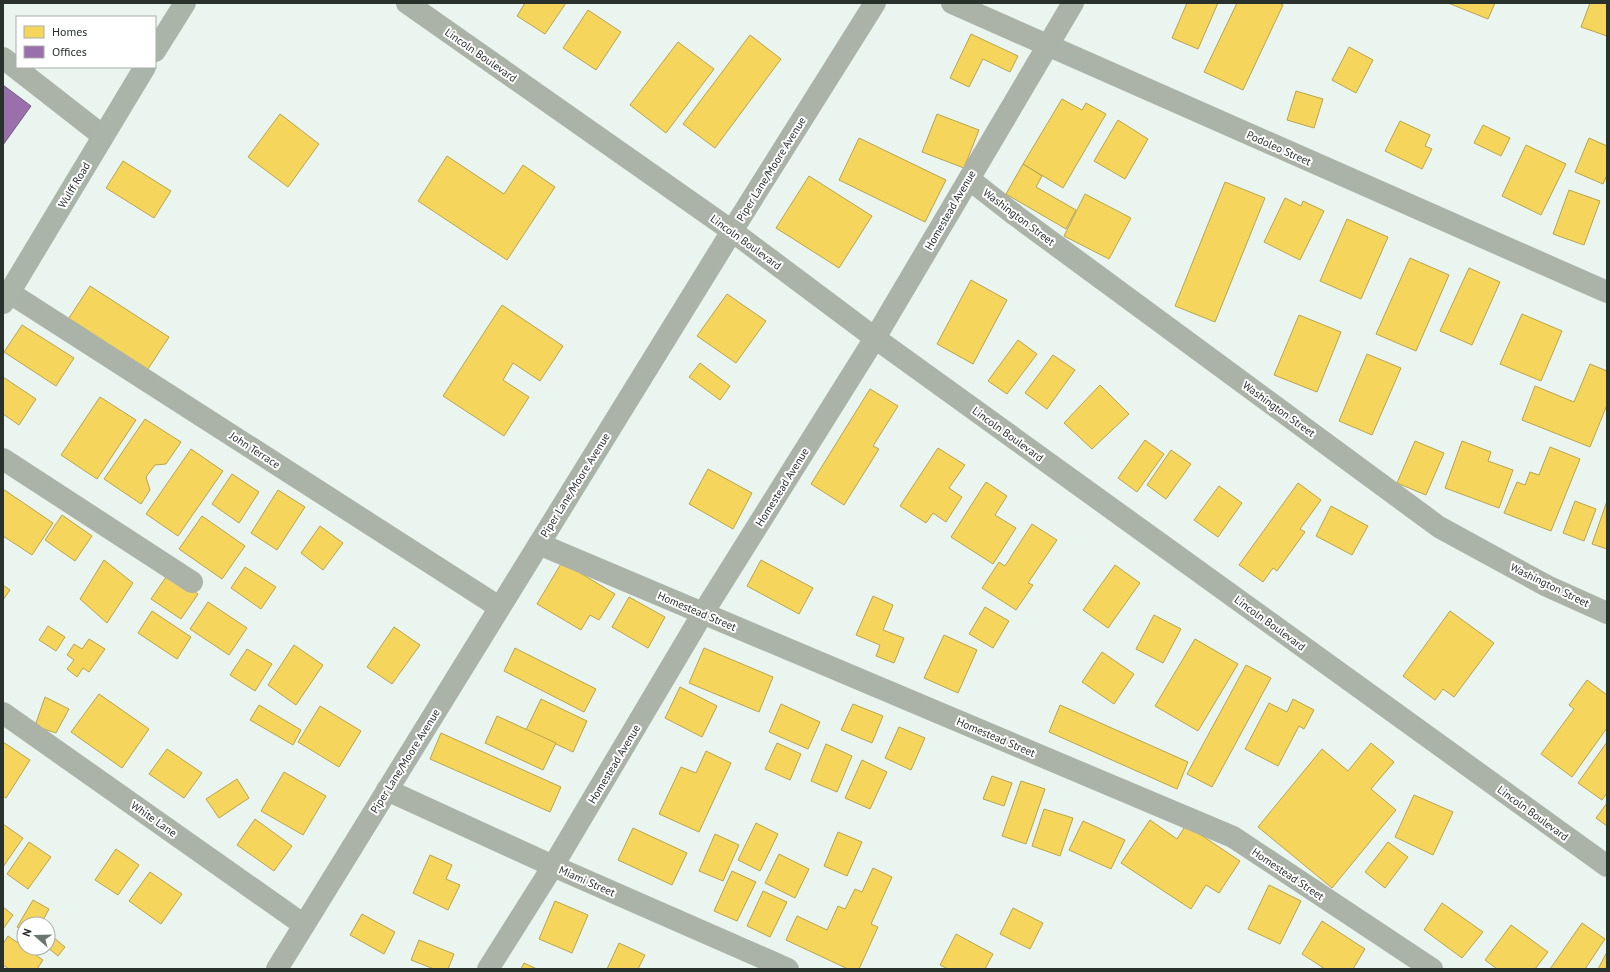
<svg xmlns="http://www.w3.org/2000/svg" width="1610" height="972" viewBox="0 0 1610 972" font-family="'PT Sans',sans-serif">
  <style>
    .homes { fill: #f6d55c; stroke: #b8a44e }
    .offices { fill: #9970ab; stroke: #775d85 }
    .lines { fill: none; stroke-linecap: round; stroke-linejoin: round }
    .minor { stroke: #abb3a9; stroke-width: 22 }
    .major { stroke: #aab5aa; stroke-width: 22 }
    .labels { text-anchor: middle; dominant-baseline: central; stroke-width: 4; stroke-linejoin: round; paint-order: stroke }
    .street-label { font-size: 11px; fill: #28312c; stroke: #fff }
  </style>
  <rect width="100%" height="100%" fill="#e9f5ee"/>
  <g class="homes">
    <polygon points="525,3 566,3 545,34 517,16"/>
    <polygon points="1187,3 1218,3 1198,49 1172,38"/>
    <polygon points="1237,3 1279,3 1283,5 1243,90 1204,72"/>
    <polygon points="1448,3 1495,3 1488,19"/>
    <polygon points="1590,3 1607,3 1607,36 1581,27"/>
    <polygon points="588,10 621,32 596,70 563,48"/>
    <polygon points="971,34 1018,56 1010,72 983,59 969,87 950,78"/>
    <polygon points="750,35 781,59 715,148 683,124"/>
    <polygon points="678,42 714,69 666,133 630,105"/>
    <polygon points="1349,47 1373,60 1356,93 1332,80"/>
    <polygon points="1296,91 1323,99 1314,128 1287,120"/>
    <polygon points="1062,99 1082,110 1086,103 1106,114 1063,188 1023,164"/>
    <polygon points="280,114 319,144 288,187 248,157"/>
    <polygon points="937,114 979,130 964,168 922,152"/>
    <polygon points="1118,120 1148,139 1125,179 1094,161"/>
    <polygon points="1400,121 1430,135 1425,146 1432,149 1422,169 1385,151"/>
    <polygon points="1483,125 1510,138 1501,156 1474,143"/>
    <polygon points="859,138 946,180 925,222 839,180"/>
    <polygon points="1589,138 1607,146 1607,175 1603,184 1575,172"/>
    <polygon points="1526,145 1566,164 1541,215 1502,196"/>
    <polygon points="447,156 504,194 523,165 555,187 507,260 418,201"/>
    <polygon points="123,161 171,191 154,218 106,188"/>
    <polygon points="1023,164 1042,176 1036,187 1076,210 1066,229 1006,194"/>
    <polygon points="809,176 872,216 839,268 776,228"/>
    <polygon points="1225,182 1265,198 1215,322 1175,306"/>
    <polygon points="1569,190 1600,201 1584,245 1553,234"/>
    <polygon points="1085,194 1131,218 1109,259 1064,236"/>
    <polygon points="1285,198 1301,206 1303,201 1324,211 1300,260 1264,242"/>
    <polygon points="1347,219 1388,237 1361,299 1320,281"/>
    <polygon points="1410,258 1449,275 1416,351 1376,334"/>
    <polygon points="1469,268 1500,282 1472,345 1440,331"/>
    <polygon points="971,280 1007,300 973,364 937,344"/>
    <polygon points="90,286 169,337 146,372 67,321"/>
    <polygon points="727,294 766,321 736,363 697,336"/>
    <polygon points="502,305 563,346 540,381 513,363 503,380 529,397 504,436 443,396"/>
    <polygon points="1522,314 1562,331 1541,381 1500,364"/>
    <polygon points="1299,315 1341,332 1317,392 1274,375"/>
    <polygon points="22,325 74,358 56,386 4,352"/>
    <polygon points="1018,340 1037,354 1007,394 988,381"/>
    <polygon points="1367,354 1401,368 1372,435 1339,421"/>
    <polygon points="1053,355 1075,370 1047,409 1025,393"/>
    <polygon points="700,363 730,386 720,400 689,377"/>
    <polygon points="1590,364 1607,371 1607,405 1590,447 1522,420 1535,386 1574,402"/>
    <polygon points="3,377 36,399 19,425 3,414"/>
    <polygon points="1100,385 1129,414 1092,449 1064,423"/>
    <polygon points="870,389 898,406 873,446 879,449 844,505 811,484"/>
    <polygon points="100,397 136,420 97,479 61,455"/>
    <polygon points="145,419 181,442 166,464 155,465 146,477 150,490 141,504 104,479"/>
    <polygon points="1145,440 1164,454 1137,492 1118,478"/>
    <polygon points="1415,441 1444,453 1426,495 1397,483"/>
    <polygon points="1462,441 1491,452 1488,461 1513,470 1499,508 1445,488"/>
    <polygon points="1550,447 1580,459 1551,531 1504,513 1517,482 1525,485 1530,472 1539,475"/>
    <polygon points="938,448 965,465 949,488 962,497 946,522 933,513 926,523 900,506"/>
    <polygon points="191,449 223,471 178,536 146,514"/>
    <polygon points="1171,450 1191,464 1166,499 1147,485"/>
    <polygon points="708,469 752,493 733,529 689,504"/>
    <polygon points="232,474 259,492 239,523 212,504"/>
    <polygon points="986,482 1007,496 995,515 1016,528 993,564 951,537"/>
    <polygon points="1298,483 1321,500 1300,529 1305,532 1277,571 1273,568 1263,582 1239,565"/>
    <polygon points="1219,486 1242,503 1218,537 1194,520"/>
    <polygon points="3,489 53,523 32,555 3,536"/>
    <polygon points="278,490 305,507 277,550 251,533"/>
    <polygon points="1575,501 1596,509 1584,541 1563,533"/>
    <polygon points="1607,501 1607,549 1592,544"/>
    <polygon points="1331,506 1368,526 1352,555 1316,536"/>
    <polygon points="62,515 92,536 75,561 45,540"/>
    <polygon points="202,516 245,546 222,579 179,549"/>
    <polygon points="1032,524 1057,540 1028,583 1033,585 1016,610 982,588 999,562 1005,566"/>
    <polygon points="320,526 343,543 323,570 301,553"/>
    <polygon points="104,560 133,583 107,623 80,599"/>
    <polygon points="761,560 813,588 799,614 747,586"/>
    <polygon points="562,562 615,594 599,620 590,615 581,630 537,604"/>
    <polygon points="1115,565 1140,583 1108,628 1083,610"/>
    <polygon points="245,567 276,587 261,609 231,588"/>
    <polygon points="168,574 198,594 181,619 151,599"/>
    <polygon points="3,585 10,590 3,600"/>
    <polygon points="873,596 893,605 883,630 904,638 894,663 876,656 880,645 856,635"/>
    <polygon points="629,597 665,617 648,648 612,627"/>
    <polygon points="208,602 247,628 229,655 190,629"/>
    <polygon points="985,607 1009,621 993,648 969,634"/>
    <polygon points="152,611 191,637 177,659 138,633"/>
    <polygon points="1450,611 1494,643 1454,697 1443,689 1435,700 1403,676"/>
    <polygon points="1154,615 1181,629 1163,663 1136,649"/>
    <polygon points="48,626 65,637 56,651 39,640"/>
    <polygon points="394,627 420,645 392,684 367,667"/>
    <polygon points="944,635 977,650 958,693 924,678"/>
    <polygon points="89,639 105,649 89,672 83,668 77,677 67,669 74,660 67,655 74,644 82,649"/>
    <polygon points="1195,639 1238,664 1198,731 1155,706"/>
    <polygon points="294,645 323,665 296,705 268,685"/>
    <polygon points="515,648 596,689 584,712 504,671"/>
    <polygon points="704,648 773,677 759,712 689,683"/>
    <polygon points="247,649 272,664 255,691 230,675"/>
    <polygon points="1102,652 1134,674 1114,704 1082,682"/>
    <polygon points="1246,665 1271,678 1212,787 1187,774"/>
    <polygon points="1587,680 1607,695 1607,728 1572,777 1541,754 1574,709 1569,705"/>
    <polygon points="680,687 717,706 702,737 665,718"/>
    <polygon points="99,694 149,729 122,768 71,732"/>
    <polygon points="45,697 69,709 56,733 35,726"/>
    <polygon points="541,699 587,721 573,752 526,730"/>
    <polygon points="1293,699 1314,710 1304,729 1299,726 1278,766 1245,749 1269,703 1287,712"/>
    <polygon points="781,704 820,722 808,749 769,732"/>
    <polygon points="853,704 883,716 872,743 841,730"/>
    <polygon points="259,705 301,730 293,745 250,720"/>
    <polygon points="1060,705 1188,762 1177,789 1049,732"/>
    <polygon points="320,706 361,731 339,767 298,742"/>
    <polygon points="497,716 556,743 543,770 485,743"/>
    <polygon points="899,727 925,738 911,770 885,758"/>
    <polygon points="441,733 561,787 550,812 430,759"/>
    <polygon points="3,742 30,760 6,798 3,796"/>
    <polygon points="1607,742 1607,793 1602,800 1578,783"/>
    <polygon points="777,743 801,754 790,780 765,769"/>
    <polygon points="1371,743 1394,762 1371,789 1396,810 1332,888 1258,827 1322,749 1348,771"/>
    <polygon points="826,744 852,756 837,792 811,781"/>
    <polygon points="167,749 202,773 184,798 149,774"/>
    <polygon points="706,751 731,763 699,832 659,814 681,767 696,773"/>
    <polygon points="862,760 887,772 870,809 845,798"/>
    <polygon points="284,772 326,796 303,835 261,811"/>
    <polygon points="992,776 1012,783 1004,806 983,799"/>
    <polygon points="237,779 249,798 219,818 206,799"/>
    <polygon points="1021,781 1045,789 1026,844 1002,836"/>
    <polygon points="1414,795 1453,812 1433,855 1395,837"/>
    <polygon points="1607,803 1607,826 1596,818"/>
    <polygon points="1044,809 1073,818 1060,856 1032,846"/>
    <polygon points="255,819 292,846 274,871 237,845"/>
    <polygon points="1150,820 1177,839 1186,825 1240,861 1219,893 1206,885 1191,909 1121,863"/>
    <polygon points="1083,821 1125,840 1111,869 1069,850"/>
    <polygon points="756,823 778,834 760,871 738,860"/>
    <polygon points="3,824 23,838 3,867"/>
    <polygon points="633,828 687,853 672,885 618,860"/>
    <polygon points="838,832 862,842 847,876 824,866"/>
    <polygon points="715,834 739,845 723,881 699,871"/>
    <polygon points="29,842 51,857 28,889 7,874"/>
    <polygon points="1388,842 1408,857 1385,888 1365,872"/>
    <polygon points="116,849 139,865 118,895 95,880"/>
    <polygon points="779,854 809,869 795,898 765,883"/>
    <polygon points="430,855 452,865 446,879 460,885 448,910 413,893"/>
    <polygon points="873,868 892,877 871,924 878,927 859,969 848,969 786,940 797,916 827,930 838,906 845,909 855,889 862,892"/>
    <polygon points="732,871 756,882 737,921 714,911"/>
    <polygon points="150,872 182,894 161,924 129,901"/>
    <polygon points="1269,885 1301,901 1280,944 1248,929"/>
    <polygon points="763,891 787,902 770,937 747,926"/>
    <polygon points="33,900 49,909 41,924 24,924 24,931 17,927"/>
    <polygon points="555,901 588,915 572,953 539,939"/>
    <polygon points="1442,903 1483,932 1462,958 1424,930"/>
    <polygon points="3,907 13,915 3,929"/>
    <polygon points="1013,908 1043,923 1030,949 1000,934"/>
    <polygon points="362,914 395,932 384,954 350,935"/>
    <polygon points="1322,921 1365,949 1353,969 1325,969 1302,954"/>
    <polygon points="1582,923 1605,939 1585,969 1550,969"/>
    <polygon points="1511,925 1548,952 1535,969 1497,969 1485,960"/>
    <polygon points="48,933 65,947 58,956 48,948"/>
    <polygon points="956,934 993,954 985,969 948,969 940,965"/>
    <polygon points="8,936 43,960 37,969 9,969 3,965 3,944"/>
    <polygon points="419,940 454,954 448,969 434,969 411,960"/>
    <polygon points="619,943 645,955 638,969 607,969"/>
    <polygon points="1607,952 1607,969 1598,969"/>
    <polygon points="524,963 537,969 521,969"/>
  </g>
  <polygon class="offices" points="3,85 31,106 3,145"/>
  <g class="lines">
    <g class="minor">
      <polyline points="407,3 732,231 875,338 1607,866"/>
      <polyline points="952,3 1607,292"/>
      <polyline points="3,58 103,136"/>
      <polyline points="969,179 1015,215 1439,527 1547,586 1607,613"/>
      <polyline points="10,293 499,607"/>
      <polyline points="3,459 192,582"/>
      <polyline points="539,544 1233,837 1432,969"/>
      <polyline points="3,713 304,925"/>
      <polyline points="387,790 553,866 788,969"/>
      <polyline points="277,969 732,231 875,3"/>
      <polyline points="488,969 553,866 703,613 875,338 1073,3"/>
    </g>
    <g class="major">
      <polyline points="155,51 185,3"/>
      <polyline points="3,303 145,67"/>
    </g>
  </g>
  <g class="labels">
    <g class="street-label">
      <text transform="translate(481 55) rotate(35)">Lincoln Boulevard</text>
      <text transform="translate(1279 148) rotate(24)">Podoleo Street</text>
      <text transform="translate(771 169) rotate(-58)">Piper Lane/Moore Avenue</text>
      <text transform="translate(74 185) rotate(-59)">Wulff Road</text>
      <text transform="translate(950 210) rotate(-60)">Homestead Avenue</text>
      <text transform="translate(1019 217) rotate(37)">Washington Street</text>
      <text transform="translate(746 242) rotate(36)">Lincoln Boulevard</text>
      <text transform="translate(1279 409) rotate(36)">Washington Street</text>
      <text transform="translate(1008 434) rotate(36)">Lincoln Boulevard</text>
      <text transform="translate(255 450) rotate(33)">John Terrace</text>
      <text transform="translate(575 485) rotate(-58)">Piper Lane/Moore Avenue</text>
      <text transform="translate(782 487) rotate(-58)">Homestead Avenue</text>
      <text transform="translate(1550 585) rotate(26)">Washington Street</text>
      <text transform="translate(697 611) rotate(23)">Homestead Street</text>
      <text transform="translate(1270 623) rotate(36)">Lincoln Boulevard</text>
      <text transform="translate(996 737) rotate(23)">Homestead Street</text>
      <text transform="translate(405 761) rotate(-58)">Piper Lane/Moore Avenue</text>
      <text transform="translate(614 764) rotate(-59)">Homestead Avenue</text>
      <text transform="translate(1533 813) rotate(36)">Lincoln Boulevard</text>
      <text transform="translate(154 819) rotate(35)">White Lane</text>
      <text transform="translate(1288 874) rotate(34)">Homestead Street</text>
      <text transform="translate(587 881) rotate(24)">Miami Street</text>
    </g>
  </g>
  <rect width="1610" height="972" fill="none" stroke="#28312c" stroke-width="8"/>
  <rect x="16" y="16" width="140" height="52" fill="#ffffff" stroke="#a9adab"/>
  <rect x="24" y="26" width="20" height="12" fill="#f6d55c" stroke="#a9adab"/>
  <text x="52" y="36" font-size="12" fill="#28312c">Homes</text>
  <rect x="24" y="46" width="20" height="12" fill="#9970ab" stroke="#a9adab"/>
  <text x="52" y="56" font-size="12" fill="#28312c">Offices</text>
  <g transform="translate(36 936) rotate(290)"><circle r="19" fill="#ffffff" stroke="#a9adab"/>
  <path d="M0-3L7 15L0 10L-7 15Z" fill="#6c7670"/>
  <text y="-6" font-size="11" font-weight="bold" text-anchor="middle" fill="#28312c">N</text>
  </g>
</svg>
